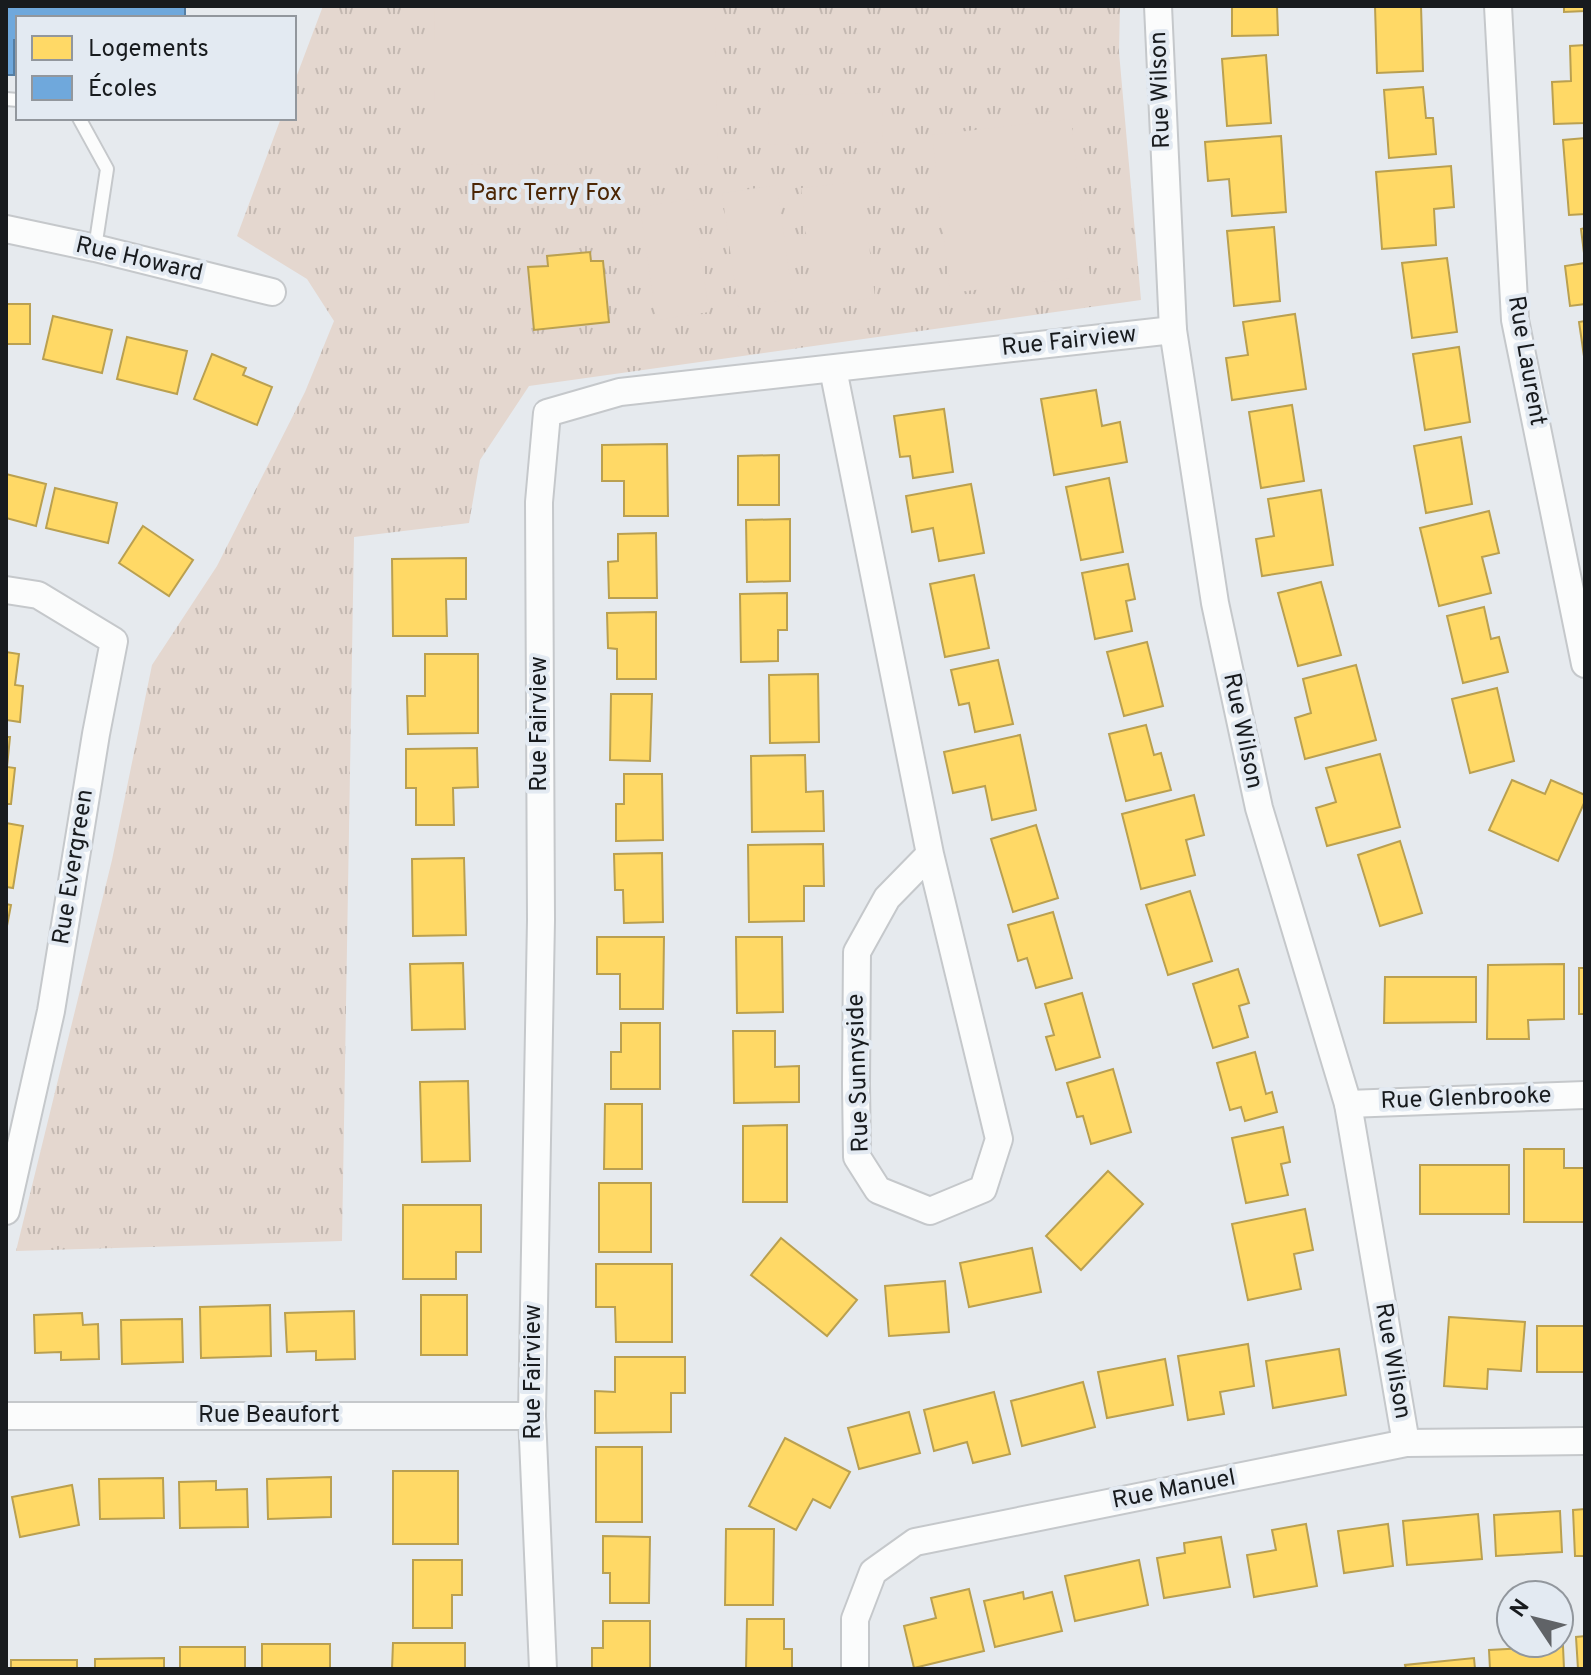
<svg xmlns="http://www.w3.org/2000/svg" width="1591" height="1675" viewBox="0 0 1591 1675" font-family="Overpass,sans-serif">
  <style>
    .grass { fill: url(#grass-tufts) }
    .pitch { fill: #e4d7cf }
    .homes { fill: #ffd966; stroke: #baa050; stroke-width: 2 }
    .schools { fill: #6fa8dc; stroke: #557ea3; stroke-width: 2 }
    .lines { fill: none; stroke-linecap: round; stroke-linejoin: round }
    .lane-casing { stroke: #c5c8cb; stroke-width: 16 }
    .street-casing { stroke: #c5c8cb; stroke-width: 30 }
    .lane { stroke: #fbfcfc; stroke-width: 12 }
    .street { stroke: #fbfcfc; stroke-width: 26 }
    .labels { text-anchor: middle; dominant-baseline: central; stroke-width: 8; stroke-linejoin: round; paint-order: stroke }
    .street-label { font-size: 24px; fill: #181b1e; stroke: #e3eaf2 }
    .park-label { font-size: 24px; fill: #4c2604; stroke: #e3eaf2 }
  </style>
  <defs>
    <pattern id="grass-tufts" width="24" height="20" patternUnits="userSpaceOnUse" patternTransform="scale(2)"><rect width="24" height="20" fill="#e4d7cf"/><path d="M3 7l-1-3M5 7V3M7 7l1-3M15 17l-1-3M17 17v-4M19 17l1-3" fill="none" stroke="#c3b8b1"/></pattern>
  </defs>
  <rect width="100%" height="100%" fill="#e6eaee"/>
  <polygon class="grass" points="323,6 1120,6 1119,52 1141,300 529,386 480,460 469,523 354,537 342,1241 16,1251 112,860 152,665 217,566 305,392 334,321 307,279 237,236 281,118 294,118 294,83"/>
  <g class="pitch">
    <polygon points="434,6 715,6 718,164 435,165"/>
    <polygon points="882,93 883,142 769,145 768,95"/>
    <polygon points="1071,119 1090,276 950,293 932,135"/>
    <polygon points="862,181 875,298 814,305 801,188"/>
    <polygon points="777,185 793,299 738,307 722,193"/>
    <polygon points="693,199 709,312 656,320 640,207"/>
  </g>
  <g class="homes">
    <polygon points="1232,6 1277,6 1278,35 1232,36"/>
    <polygon points="1375,6 1421,6 1423,71 1377,73"/>
    <polygon points="1564,6 1585,6 1585,11 1564,12"/>
    <polygon points="1585,45 1585,123 1554,124 1552,82 1571,81 1570,46"/>
    <polygon points="1266,55 1271,123 1227,126 1222,59"/>
    <polygon points="1423,87 1426,118 1433,118 1436,154 1389,158 1384,90"/>
    <polygon points="1281,136 1286,212 1232,216 1229,179 1208,181 1205,142"/>
    <polygon points="1585,138 1585,214 1569,215 1563,140"/>
    <polygon points="1451,166 1454,207 1434,209 1436,245 1382,249 1376,172"/>
    <polygon points="1274,227 1280,301 1234,306 1227,231"/>
    <polygon points="1585,228 1585,261 1581,229"/>
    <polygon points="590,252 591,261 603,261 609,322 534,330 528,267 548,266 547,256"/>
    <polygon points="1447,258 1457,332 1412,338 1402,263"/>
    <polygon points="1585,263 1585,304 1570,306 1565,266"/>
    <rect x="6" y="304" width="24" height="40"/>
    <polygon points="1295,314 1306,389 1232,400 1226,358 1248,355 1243,322"/>
    <polygon points="53,316 112,330 102,373 43,359"/>
    <polygon points="1585,321 1585,363 1579,322"/>
    <polygon points="127,337 187,351 177,394 117,379"/>
    <polygon points="1459,347 1470,422 1425,430 1413,354"/>
    <polygon points="212,354 246,368 243,375 272,387 257,425 194,399"/>
    <polygon points="1096,390 1102,426 1120,422 1127,462 1054,475 1041,399"/>
    <polygon points="1292,405 1304,481 1261,488 1249,412"/>
    <polygon points="944,409 953,472 913,478 910,456 900,457 894,416"/>
    <polygon points="1461,437 1472,504 1426,513 1414,446"/>
    <polygon points="667,444 668,516 624,516 624,481 602,481 602,445"/>
    <polygon points="779,455 779,505 738,505 738,456"/>
    <polygon points="6,474 46,484 36,526 6,518"/>
    <polygon points="1109,478 1123,552 1081,560 1066,487"/>
    <polygon points="971,484 984,553 939,561 933,528 912,532 906,496"/>
    <polygon points="55,488 117,503 108,543 46,528"/>
    <polygon points="1321,490 1333,565 1262,576 1256,539 1274,536 1268,499"/>
    <polygon points="1489,511 1499,553 1482,557 1491,593 1439,606 1420,528"/>
    <polygon points="790,519 790,581 747,582 746,520"/>
    <polygon points="143,526 193,560 169,596 119,563"/>
    <polygon points="656,533 657,598 609,598 608,562 618,561 618,534"/>
    <polygon points="466,558 466,599 446,599 447,636 393,636 392,559"/>
    <polygon points="1128,564 1135,599 1126,601 1132,631 1095,639 1082,573"/>
    <polygon points="974,575 989,648 945,657 930,584"/>
    <polygon points="1321,582 1341,655 1298,666 1278,593"/>
    <polygon points="787,593 787,630 778,630 778,661 741,662 740,594"/>
    <polygon points="1484,607 1491,639 1499,637 1508,672 1463,683 1447,616"/>
    <polygon points="656,612 656,679 617,679 617,649 608,648 607,613"/>
    <polygon points="1147,642 1163,706 1124,716 1107,652"/>
    <polygon points="6,652 19,654 15,685 23,686 20,722 6,720"/>
    <polygon points="425,654 478,654 478,733 408,734 407,696 425,696"/>
    <polygon points="998,660 1013,724 975,732 969,703 959,705 951,670"/>
    <polygon points="1356,665 1376,740 1305,759 1295,718 1311,713 1303,679"/>
    <polygon points="818,674 819,742 770,743 769,675"/>
    <polygon points="1497,688 1514,761 1470,773 1452,699"/>
    <polygon points="611,694 652,694 650,761 610,760"/>
    <polygon points="1146,725 1154,755 1161,753 1171,790 1126,801 1109,734"/>
    <polygon points="1020,735 1036,810 992,820 985,786 953,793 944,752"/>
    <polygon points="6,737 10,737 7,767 15,768 11,804 6,804"/>
    <polygon points="477,748 478,787 453,788 454,825 416,825 416,788 406,788 406,749"/>
    <polygon points="1380,754 1400,827 1327,846 1316,808 1336,802 1326,768"/>
    <polygon points="805,755 806,792 823,791 824,831 752,832 751,756"/>
    <polygon points="624,774 662,774 663,840 616,841 616,804 624,804"/>
    <polygon points="1512,780 1545,794 1551,780 1585,795 1585,801 1558,861 1489,830"/>
    <polygon points="1194,795 1204,835 1186,840 1195,875 1141,889 1122,814"/>
    <polygon points="6,823 23,826 13,888 6,887"/>
    <polygon points="1036,825 1058,898 1013,912 991,839"/>
    <polygon points="1400,841 1422,913 1380,926 1358,855"/>
    <polygon points="823,844 824,886 804,886 804,921 749,922 748,845"/>
    <polygon points="662,853 663,922 624,923 623,890 615,890 614,854"/>
    <polygon points="464,858 466,935 413,936 412,859"/>
    <polygon points="1190,891 1212,961 1168,975 1146,905"/>
    <polygon points="6,904 11,905 6,931"/>
    <polygon points="1053,912 1072,978 1036,988 1027,958 1018,961 1008,925"/>
    <polygon points="597,937 664,937 663,1009 620,1009 620,974 597,974"/>
    <polygon points="736,937 782,937 783,1012 737,1013"/>
    <polygon points="463,963 465,1029 412,1030 410,964"/>
    <polygon points="1564,964 1564,1019 1528,1020 1529,1039 1487,1039 1488,965"/>
    <rect x="1579" y="968" width="6" height="46"/>
    <polygon points="1238,969 1249,1003 1239,1006 1248,1037 1213,1048 1193,984"/>
    <polygon points="1385,977 1476,977 1476,1022 1384,1023"/>
    <polygon points="1082,993 1100,1057 1056,1070 1046,1037 1054,1035 1045,1004"/>
    <polygon points="621,1023 660,1023 660,1089 611,1089 611,1052 621,1052"/>
    <polygon points="733,1031 775,1031 775,1067 799,1066 799,1102 734,1103"/>
    <polygon points="1255,1052 1266,1094 1272,1092 1277,1112 1245,1121 1241,1107 1230,1110 1217,1063"/>
    <polygon points="1113,1069 1131,1132 1091,1144 1083,1116 1077,1117 1067,1083"/>
    <polygon points="468,1081 470,1161 422,1162 420,1082"/>
    <polygon points="605,1104 642,1104 642,1169 604,1169"/>
    <polygon points="787,1125 787,1202 743,1202 743,1126"/>
    <polygon points="1283,1127 1290,1162 1281,1164 1288,1195 1246,1203 1232,1138"/>
    <polygon points="1524,1149 1564,1149 1564,1168 1585,1168 1585,1222 1524,1222"/>
    <rect x="1420" y="1165" width="89" height="49"/>
    <polygon points="1108,1171 1143,1204 1081,1270 1046,1236"/>
    <rect x="599" y="1183" width="52" height="69"/>
    <polygon points="403,1205 481,1205 481,1252 456,1252 456,1279 403,1279"/>
    <polygon points="1305,1209 1313,1250 1294,1254 1301,1289 1248,1300 1232,1224"/>
    <polygon points="781,1238 857,1300 827,1336 751,1275"/>
    <polygon points="1032,1248 1041,1292 969,1307 960,1263"/>
    <polygon points="596,1264 672,1264 672,1342 616,1342 615,1307 596,1307"/>
    <polygon points="945,1281 949,1332 889,1336 885,1286"/>
    <rect x="421" y="1295" width="46" height="60"/>
    <polygon points="270,1305 271,1356 201,1358 200,1307"/>
    <polygon points="354,1311 355,1359 316,1360 316,1351 287,1352 285,1313"/>
    <polygon points="82,1313 83,1325 98,1324 99,1359 61,1360 61,1352 35,1353 34,1315"/>
    <polygon points="1449,1317 1525,1322 1521,1371 1488,1369 1487,1389 1444,1386"/>
    <polygon points="182,1319 183,1362 122,1364 121,1320"/>
    <rect x="1537" y="1326" width="48" height="46"/>
    <polygon points="1248,1344 1254,1386 1220,1392 1224,1414 1188,1420 1178,1356"/>
    <polygon points="1339,1349 1346,1395 1273,1408 1266,1361"/>
    <polygon points="615,1357 685,1357 685,1393 671,1393 671,1432 595,1433 595,1391 615,1392"/>
    <polygon points="1165,1359 1173,1405 1107,1418 1098,1372"/>
    <polygon points="1083,1382 1095,1427 1022,1446 1011,1401"/>
    <polygon points="994,1392 1010,1454 973,1463 967,1442 934,1451 924,1410"/>
    <polygon points="909,1412 920,1453 859,1469 848,1428"/>
    <polygon points="785,1438 850,1472 830,1508 813,1499 796,1530 749,1506"/>
    <rect x="596" y="1447" width="46" height="75"/>
    <rect x="393" y="1471" width="65" height="73"/>
    <polygon points="331,1477 331,1517 268,1519 267,1479"/>
    <polygon points="163,1478 164,1518 100,1519 99,1479"/>
    <polygon points="216,1481 216,1490 247,1489 248,1527 180,1528 179,1482"/>
    <polygon points="72,1485 79,1525 20,1537 12,1497"/>
    <polygon points="1585,1509 1585,1556 1575,1556 1573,1510"/>
    <polygon points="1560,1511 1562,1552 1496,1556 1494,1515"/>
    <polygon points="1478,1514 1482,1559 1407,1565 1403,1521"/>
    <polygon points="1306,1524 1317,1586 1254,1597 1247,1555 1276,1550 1272,1530"/>
    <polygon points="1388,1524 1393,1566 1344,1573 1338,1531"/>
    <polygon points="726,1529 774,1529 773,1605 725,1605"/>
    <polygon points="603,1536 650,1537 649,1603 610,1603 610,1573 603,1573"/>
    <polygon points="1221,1537 1230,1587 1164,1598 1157,1558 1185,1553 1184,1543"/>
    <polygon points="413,1560 462,1560 462,1595 452,1595 452,1628 413,1628"/>
    <polygon points="1139,1560 1148,1605 1075,1621 1065,1576"/>
    <polygon points="969,1589 984,1651 914,1668 904,1626 936,1618 931,1598"/>
    <polygon points="1023,1592 1024,1599 1052,1592 1062,1631 995,1647 984,1601"/>
    <polygon points="747,1619 784,1619 784,1649 792,1649 792,1669 746,1669"/>
    <polygon points="603,1621 650,1621 650,1669 592,1669 592,1648 603,1648"/>
    <polygon points="1585,1636 1585,1669 1578,1669 1576,1637"/>
    <polygon points="393,1643 465,1643 465,1669 392,1669"/>
    <rect x="262" y="1644" width="68" height="25"/>
    <polygon points="1563,1646 1564,1669 1490,1669 1489,1650"/>
    <rect x="180" y="1647" width="65" height="22"/>
    <polygon points="164,1658 164,1669 95,1669 95,1659"/>
    <polygon points="1474,1658 1475,1669 1406,1669 1405,1665"/>
    <rect x="11" y="1660" width="66" height="9"/>
  </g>
  <polygon class="schools" points="6,6 185,6 185,18 18,18 18,40 14,40 14,75 6,75"/>
  <g class="lines">
    <defs>
      <g id="lane">
        <polyline points="6,99 18,100"/>
        <polyline points="79,118 107,169 95,248"/>
      </g>
      <g id="street">
        <polyline points="1158,6 1173,330 1215,603 1259,808 1348,1104 1406,1443"/>
        <polyline points="1498,6 1515,320 1585,664"/>
        <polyline points="6,229 95,248 272,292"/>
        <polyline points="833,369 930,854 887,898 857,952 856,1084 857,1157 878,1190 930,1211 983,1189 999,1139 930,854"/>
        <polyline points="6,590 38,595 114,641 96,734 51,1011 6,1211"/>
        <polyline points="1348,1104 1585,1095"/>
        <polyline points="6,1416 532,1416"/>
        <polyline points="543,1669 532,1416 541,920 539,502 547,413 620,392 1173,330"/>
        <polyline points="855,1669 855,1619 873,1572 915,1542 1406,1443 1585,1441"/>
      </g>
    </defs>
    <use href="#lane" class="lane-casing"/>
    <use href="#street" class="street-casing"/>
    <use href="#lane" class="lane"/>
    <use href="#street" class="street"/>
  </g>
  <g class="labels">
    <g class="street-label">
      <text transform="translate(1161 90) rotate(-92)">Rue Wilson</text>
      <text transform="translate(139 260) rotate(13)">Rue Howard</text>
      <text transform="translate(1069 342) rotate(-6)">Rue Fairview</text>
      <text transform="translate(1526 361) rotate(80)">Rue Laurent</text>
      <text transform="translate(540 724) rotate(-90)">Rue Fairview</text>
      <text transform="translate(1242 731) rotate(78)">Rue Wilson</text>
      <text transform="translate(74 867) rotate(-81)">Rue Evergreen</text>
      <text transform="translate(859 1073) rotate(-92)">Rue Sunnyside</text>
      <text transform="translate(1466 1099) rotate(-2)">Rue Glenbrooke</text>
      <text transform="translate(1392 1361) rotate(80)">Rue Wilson</text>
      <text transform="translate(534 1372) rotate(-90)">Rue Fairview</text>
      <text x="269" y="1416">Rue Beaufort</text>
      <text transform="translate(1174 1490) rotate(-11)">Rue Manuel</text>
    </g>
    <g class="park-label">
      <text x="546" y="194">Parc Terry Fox</text>
    </g>
  </g>
  <rect width="1591" height="1675" fill="none" stroke="#181b1e" stroke-width="16"/>
  <rect x="16" y="16" width="280" height="104" fill="#e3eaf2" stroke="#92979d" stroke-width="2"/>
  <rect x="32" y="36" width="40" height="24" fill="#ffd966" stroke="#92979d" stroke-width="2"/>
  <text x="88" y="56" font-size="24" fill="#181b1e">Logements</text>
  <rect x="32" y="76" width="40" height="24" fill="#6fa8dc" stroke="#92979d" stroke-width="2"/>
  <text x="88" y="96" font-size="24" fill="#181b1e">Écoles</text>
  <g transform="translate(1535 1619) rotate(305)"><circle r="38" fill="#e3eaf2" stroke="#92979d" stroke-width="2"/>
  <path d="M0-6L14 30L0 20L-14 30Z" fill="#606367"/>
  <text y="-12" font-size="22" font-weight="bold" text-anchor="middle" fill="#181b1e">N</text>
  </g>
</svg>
